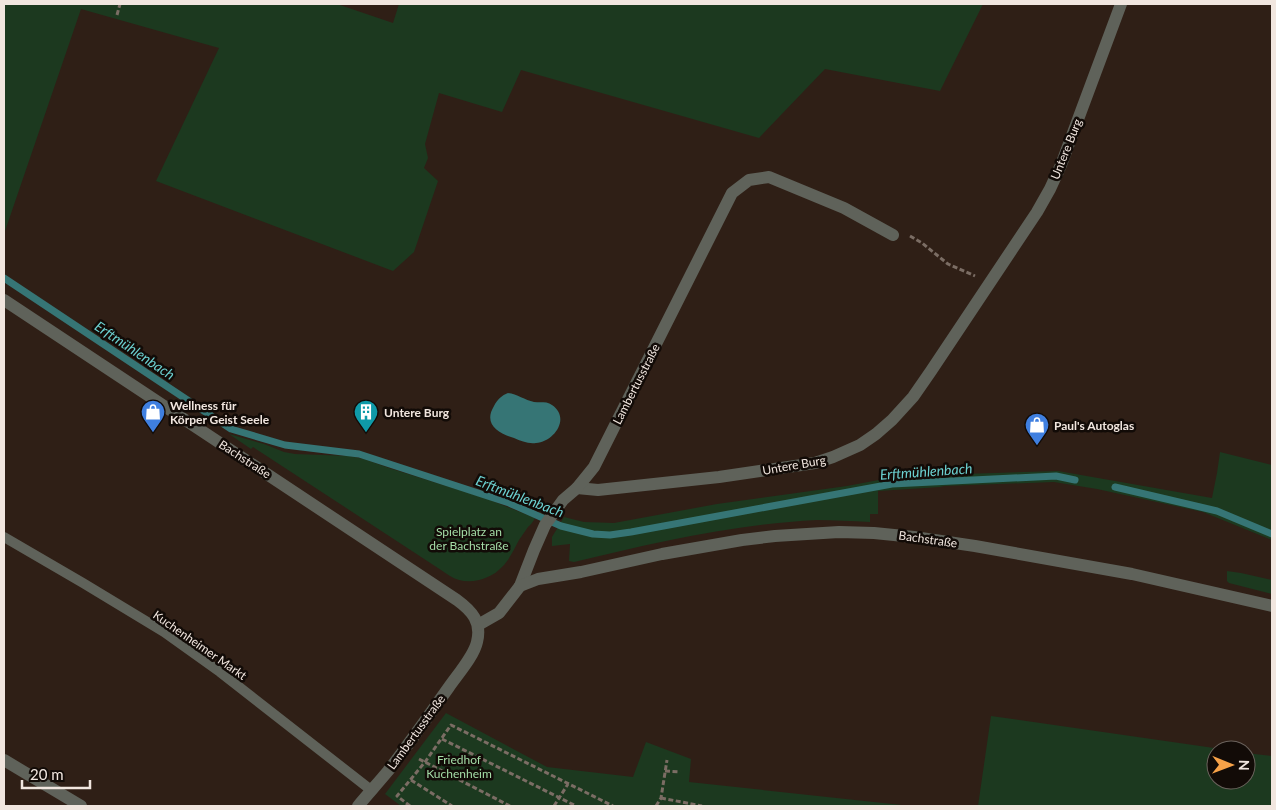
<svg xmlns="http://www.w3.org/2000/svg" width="1276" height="810" viewBox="0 0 1276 810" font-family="Lato,sans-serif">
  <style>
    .green { fill: #1c391f }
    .water { fill: #367575 }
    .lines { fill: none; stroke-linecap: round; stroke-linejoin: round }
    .stream { stroke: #367575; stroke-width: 7 }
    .path { stroke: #7b6d64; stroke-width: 3; stroke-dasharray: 5 2.5; stroke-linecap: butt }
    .lane { stroke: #5f625a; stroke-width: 10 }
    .street { stroke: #5f625a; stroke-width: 12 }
    .labels { text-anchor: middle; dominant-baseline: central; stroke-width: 5; stroke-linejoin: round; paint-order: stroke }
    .street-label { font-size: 12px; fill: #f1e6df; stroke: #120b07 }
    .poi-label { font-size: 12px; font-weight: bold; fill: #f1e6df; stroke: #120b07; text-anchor: start }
    .park-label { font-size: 12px; fill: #a4dda7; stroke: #120b07 }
    .water-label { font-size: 14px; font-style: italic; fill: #6cd1d1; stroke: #120b07 }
  </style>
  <rect width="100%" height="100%" fill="#2f1f16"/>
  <g class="green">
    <polygon points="4,4 337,4 393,23 399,4 983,4 940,91 825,69 759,138 521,70 502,112 439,93 425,144 428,158 424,168 438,181 414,252 393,271 156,181 219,48 81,9 4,234"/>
    <path d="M229 434 264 444 284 452 295 454 350 456 364 459 392 469 485 498 535 518C533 522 531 524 528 527 525 531 522 536 519 540 514 549 510 559 502 567 492 578 474 584 459 580 452 578 447 574 441 570L253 447 251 449Z"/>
    <path d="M1220 452 1272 465V540L1203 512 1097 489 1054 482 944 486 940 487 878 491V514H870V522C852 521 834 520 817 520 735 524 653 543 574 562L569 561 570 544 552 546V537L564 517 584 522 614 523 717 504 847 486 900 476 1058 471 1212 498 1217 473Z"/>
    <polygon points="1227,571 1241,573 1272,580 1272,594 1229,583 1227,581"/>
    <polygon points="446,713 547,767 633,777 646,742 691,759 689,782 911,806 401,806 385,794"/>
    <polygon points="991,716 1228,750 1216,750 1216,780 1246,780 1246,753 1272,756 1272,806 978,806"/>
  </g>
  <path class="water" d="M508 393C517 394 525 400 534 402 540 403 547 401 552 405 571 418 554 442 536 443 528 444 521 441 514 438 498 433 483 424 494 406 497 400 502 395 508 393Z"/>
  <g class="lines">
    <g class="stream">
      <polyline points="4,278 231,429 285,445 359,454 509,503 561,526 593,534 610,535 631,532 892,484 1056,476 1075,480"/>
      <polyline points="1115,487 1217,511 1272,534"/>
    </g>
    <g class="path">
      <polyline points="117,15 120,4"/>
      <polyline points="910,236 922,243 948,264 975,276"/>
      <polyline points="442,739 576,806"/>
      <polyline points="419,759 510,806"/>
      <polyline points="665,771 680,772"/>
      <polyline points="411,780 452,806"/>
      <polyline points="661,798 702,806"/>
      <polyline points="410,806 397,796 425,762 451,725 613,806"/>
      <polyline points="554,806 568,784"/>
      <polyline points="656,806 661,798 667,760"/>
    </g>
    <polyline class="lane" points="4,537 83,583 164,632 220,672 371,790"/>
    <g class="street">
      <path d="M4 300 457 600C472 611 482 622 477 642 474 656 458 674 449 687 429 715 409 744 388 771 378 783 368 794 358 806"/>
      <polyline points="577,488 598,490 719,477 815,463 833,457 860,445 876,434 892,420 913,397 931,371 1037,212 1050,189 1061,165 1121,4"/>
      <polyline points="520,586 534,550 545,525 563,500 577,488 594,467 732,193 749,180 769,177 844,208 893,235"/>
      <polyline points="478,625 499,613 520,586 538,579 581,572 662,554 742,540 775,536 839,532 874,533 914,537 975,546 1132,574 1272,606"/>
      <polyline points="4,760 81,806"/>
    </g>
  </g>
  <defs>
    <symbol id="shop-pin" viewBox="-11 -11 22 30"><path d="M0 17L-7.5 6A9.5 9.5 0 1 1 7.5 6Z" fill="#3f7fe0" stroke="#120b07"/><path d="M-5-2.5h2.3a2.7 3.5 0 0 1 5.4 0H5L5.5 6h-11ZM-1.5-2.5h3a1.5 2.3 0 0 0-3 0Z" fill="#fff"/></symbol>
    <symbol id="building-pin" viewBox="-11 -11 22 30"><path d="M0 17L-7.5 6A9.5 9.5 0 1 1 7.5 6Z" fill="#0f9aa8" stroke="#120b07"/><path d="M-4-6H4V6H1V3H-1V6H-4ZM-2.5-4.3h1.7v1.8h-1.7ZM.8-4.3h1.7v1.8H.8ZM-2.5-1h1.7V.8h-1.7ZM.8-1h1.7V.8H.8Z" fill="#fff"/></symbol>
  </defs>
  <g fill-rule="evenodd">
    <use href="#shop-pin" x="139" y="398" width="28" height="38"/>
    <use href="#building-pin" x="352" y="398" width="28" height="38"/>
    <use href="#shop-pin" x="1023" y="411" width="28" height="38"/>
  </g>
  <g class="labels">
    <g class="street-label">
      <text transform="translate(1066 149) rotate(-68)">Untere Burg</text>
      <text transform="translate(636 384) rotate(-63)">Lambertusstraße</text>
      <text transform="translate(245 459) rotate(33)">Bachstraße</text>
      <text transform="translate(794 465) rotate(-10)">Untere Burg</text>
      <text transform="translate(928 539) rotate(8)">Bachstraße</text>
      <text transform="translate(200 645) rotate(35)">Kuchenheimer Markt</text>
      <text transform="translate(416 732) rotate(-54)">Lambertusstraße</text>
    </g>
    <g class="poi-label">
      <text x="170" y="405">Wellness für<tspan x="170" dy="14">Körper Geist Seele</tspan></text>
      <text x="384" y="412">Untere Burg</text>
      <text x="1054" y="425">Paul's Autoglas</text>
    </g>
    <g class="park-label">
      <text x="469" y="531">Spielplatz an<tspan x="469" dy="14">der Bachstraße</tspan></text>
      <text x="459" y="759">Friedhof<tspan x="459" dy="14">Kuchenheim</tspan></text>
    </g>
    <g class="water-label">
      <text transform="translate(135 350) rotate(34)">Erftmühlenbach</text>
      <text transform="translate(926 471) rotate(-4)">Erftmühlenbach</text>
      <text transform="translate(520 496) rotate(21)">Erftmühlenbach</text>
    </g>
  </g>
  <rect width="1276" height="810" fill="none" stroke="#f1e6df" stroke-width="10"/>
  <g transform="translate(1231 765) rotate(91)"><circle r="24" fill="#120b07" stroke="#6b635d"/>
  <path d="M0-4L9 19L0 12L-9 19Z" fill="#f7a248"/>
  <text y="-8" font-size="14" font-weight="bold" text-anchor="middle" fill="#f1e6df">N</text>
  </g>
  <path d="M22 780v8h68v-8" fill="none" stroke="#f1e6df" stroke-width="2.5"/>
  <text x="30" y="780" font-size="15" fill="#f1e6df" stroke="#120b07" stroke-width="4" paint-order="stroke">20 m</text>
</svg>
